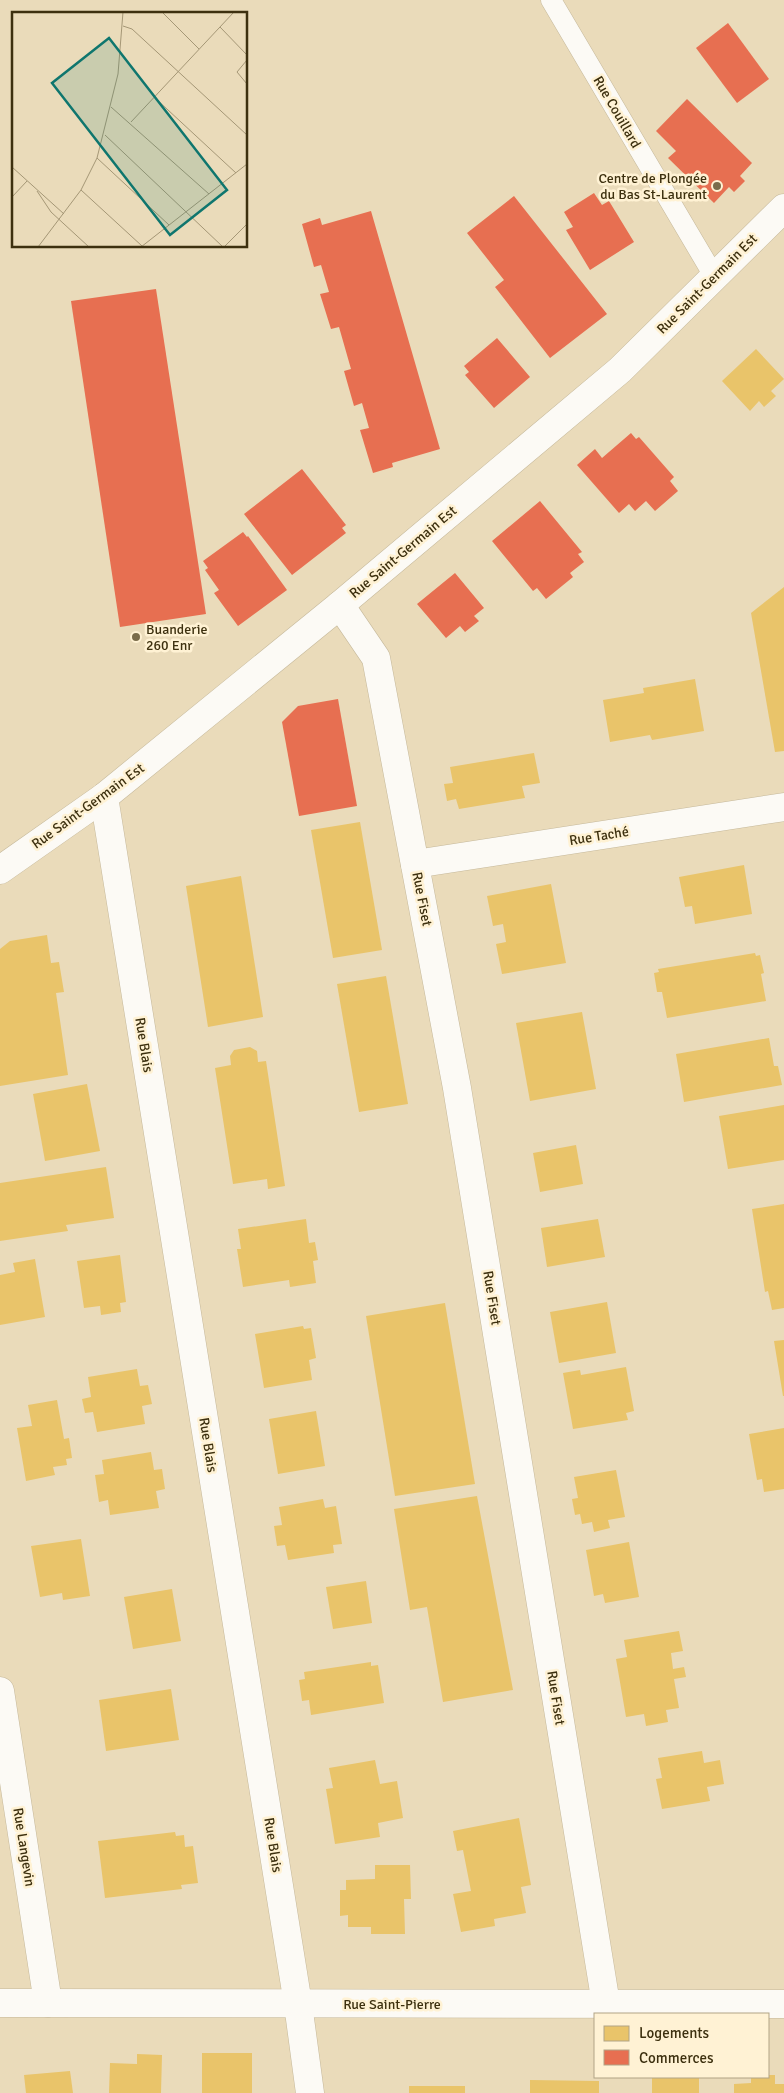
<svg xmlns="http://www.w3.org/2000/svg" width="784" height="2093" viewBox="0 0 784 2093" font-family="Signika,sans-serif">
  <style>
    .homes { fill: #e9c46a }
    .shops { fill: #e76f51 }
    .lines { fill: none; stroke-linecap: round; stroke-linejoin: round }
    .service-casing { stroke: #c5b89a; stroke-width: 21 }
    .minor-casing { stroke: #c5b89a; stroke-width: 29 }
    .tertiary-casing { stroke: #c5b89a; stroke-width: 29 }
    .service { stroke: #fcfaf5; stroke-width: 20 }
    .minor { stroke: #fcfaf5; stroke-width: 28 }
    .tertiary { stroke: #fcfaf5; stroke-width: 28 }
    .poi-dot { fill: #7a6c4b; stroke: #fff2d4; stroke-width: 2 }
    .labels { text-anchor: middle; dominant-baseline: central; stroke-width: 5; stroke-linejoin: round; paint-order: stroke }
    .street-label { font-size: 14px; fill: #3d300f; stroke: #fff2d4 }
    .poi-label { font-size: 14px; fill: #3d300f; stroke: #fff2d4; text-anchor: end }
    .inset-road { fill: none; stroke: #a59776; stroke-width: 1 }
    .view { fill: #0f766e; fill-opacity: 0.15; stroke: #0f766e; stroke-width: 2.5 }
    .inset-edge { fill: none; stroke: #3d300f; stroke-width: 2.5 }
  </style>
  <rect width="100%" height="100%" fill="#eadbba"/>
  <g class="homes">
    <polygon points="756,349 784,379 771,391 776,396 764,407 759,401 750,411 722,381"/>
    <polygon points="784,587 784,751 775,752 751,613"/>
    <polygon points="695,679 704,731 652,740 650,735 610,742 603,700 644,693 643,688"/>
    <polygon points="534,753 540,783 522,786 525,798 459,809 456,799 447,801 444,784 453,783 450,767"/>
    <polygon points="360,822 382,950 333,958 311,830"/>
    <polygon points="744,865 752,914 695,924 692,906 685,907 679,877"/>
    <polygon points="241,876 263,1017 208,1027 186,886"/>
    <polygon points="551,884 566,963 502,974 496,944 506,942 503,924 493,926 487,896"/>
    <polygon points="47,935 51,963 59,962 64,992 56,993 68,1075 0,1086 0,949 10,941"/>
    <polygon points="755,953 756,956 760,955 764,973 761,974 766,1001 667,1018 662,992 657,992 654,973 659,972 658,969"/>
    <polygon points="386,976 408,1104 359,1112 337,984"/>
    <polygon points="582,1012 596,1089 530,1101 516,1023"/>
    <polygon points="769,1038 774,1066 778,1066 782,1085 684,1102 676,1054"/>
    <polygon points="250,1047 257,1051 258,1062 266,1061 285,1186 268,1189 267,1179 233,1184 215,1068 231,1065 230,1056 234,1050"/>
    <polygon points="87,1084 100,1151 45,1161 33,1094"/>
    <polygon points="784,1105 784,1160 728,1169 719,1116"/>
    <polygon points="576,1145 583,1184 540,1192 533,1153"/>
    <polygon points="106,1167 114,1218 66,1225 68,1231 0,1241 0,1183"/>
    <polygon points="784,1204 784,1308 772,1310 768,1291 765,1292 752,1209"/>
    <polygon points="306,1219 309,1243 315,1242 318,1260 313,1261 316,1283 290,1287 289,1280 243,1287 237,1249 241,1249 238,1229"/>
    <polygon points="598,1219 605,1257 547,1267 541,1228"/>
    <polygon points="120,1255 126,1302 120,1303 121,1312 101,1315 100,1306 84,1308 77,1261"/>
    <polygon points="35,1259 45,1317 0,1325 0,1275 15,1272 13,1263"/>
    <polygon points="607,1302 616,1353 559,1363 550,1312"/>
    <polygon points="445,1303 475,1484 395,1496 366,1316"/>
    <polygon points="303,1326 304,1329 311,1328 316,1358 309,1360 312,1380 264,1388 255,1334"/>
    <polygon points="784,1340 784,1396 783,1396 774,1341"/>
    <polygon points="626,1367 634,1411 626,1413 628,1420 573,1429 563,1373 580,1370 581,1375"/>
    <polygon points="137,1369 140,1386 148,1385 152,1404 142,1406 145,1424 97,1432 93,1412 85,1413 82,1399 91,1397 88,1377"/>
    <polygon points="57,1400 64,1439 69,1438 72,1458 66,1459 67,1465 53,1467 55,1475 26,1481 17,1428 32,1426 28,1405"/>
    <polygon points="316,1411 325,1466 278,1474 269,1419"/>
    <polygon points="784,1428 784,1489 764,1492 762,1479 757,1480 749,1434"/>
    <polygon points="151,1452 154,1470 162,1469 165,1489 156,1491 159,1508 110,1515 108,1500 99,1502 95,1475 104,1474 102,1460"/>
    <polygon points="616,1470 625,1517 608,1520 610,1528 594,1532 592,1522 582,1524 580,1514 575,1515 572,1499 578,1498 574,1477"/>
    <polygon points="477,1496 513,1690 443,1702 427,1607 410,1610 394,1509"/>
    <polygon points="323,1499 325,1508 336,1506 342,1544 333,1545 334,1553 288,1560 285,1545 277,1546 274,1526 282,1525 279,1507"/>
    <polygon points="81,1539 90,1596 63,1600 62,1593 40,1597 31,1546"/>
    <polygon points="629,1542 639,1597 605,1603 603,1594 594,1596 586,1550"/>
    <polygon points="366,1581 372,1623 333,1629 326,1587"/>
    <polygon points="172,1589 181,1641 133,1649 124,1597"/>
    <polygon points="679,1631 683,1651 671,1653 673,1669 684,1667 686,1677 674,1679 679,1708 666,1710 668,1722 646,1726 644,1714 626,1717 616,1659 627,1657 624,1640"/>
    <polygon points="371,1662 371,1666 378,1665 384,1703 311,1715 309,1700 302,1701 299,1680 305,1679 304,1672"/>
    <polygon points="171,1689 179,1740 106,1751 99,1700"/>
    <polygon points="702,1751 704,1763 720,1760 724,1784 707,1787 710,1801 662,1809 656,1779 662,1778 658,1758"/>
    <polygon points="375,1760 380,1784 397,1781 403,1818 378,1823 380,1837 335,1844 326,1789 333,1788 329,1768"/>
    <polygon points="519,1818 531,1885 521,1887 526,1913 494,1919 495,1926 461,1932 453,1894 471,1891 463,1850 457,1851 453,1831"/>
    <polygon points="175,1832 176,1836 184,1835 185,1847 193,1846 198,1883 181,1885 182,1889 105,1898 98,1841"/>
    <polygon points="375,1865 410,1865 411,1899 404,1899 405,1934 371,1934 371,1927 348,1927 348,1915 340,1916 340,1890 346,1890 346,1880 375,1879"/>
    <rect x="202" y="2053" width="50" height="40"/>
    <polygon points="137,2054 162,2055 161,2093 109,2093 110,2063 137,2064"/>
    <polygon points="70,2071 73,2093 26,2093 24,2075"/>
    <polygon points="768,2075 775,2075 775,2084 784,2084 784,2093 734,2093 734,2084 751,2083 751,2077 768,2077"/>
    <rect x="652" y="2077" width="47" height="16"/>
    <polygon points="530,2080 599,2081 599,2093 530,2093"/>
    <rect x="409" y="2086" width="56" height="7"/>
  </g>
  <g class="shops">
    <polygon points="728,23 769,79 737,103 696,48"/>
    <polygon points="687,99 752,163 740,176 745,181 734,192 729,187 714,203 668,158 676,151 656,131"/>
    <polygon points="594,193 602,205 609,201 634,242 590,270 566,230 573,227 564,212"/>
    <polygon points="514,196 607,314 550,358 495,287 504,280 467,233"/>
    <polygon points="371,211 440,449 392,463 393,467 373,473 360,430 369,428 362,403 354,406 344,371 351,369 339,327 331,329 320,294 329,292 321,265 314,267 302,224 320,218 322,225"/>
    <polygon points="156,289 206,614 120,627 71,301"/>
    <polygon points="497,338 530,377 494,408 465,375 469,372 464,366"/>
    <polygon points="631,433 636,439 639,437 674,477 670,481 678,491 655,511 646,501 635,511 629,504 619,513 577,465 595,449 602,458"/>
    <polygon points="302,469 346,525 342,528 346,533 292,575 244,514"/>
    <polygon points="540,501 582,552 578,554 584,562 570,573 573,577 546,599 537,588 533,591 492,541"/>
    <polygon points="243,532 247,537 248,536 287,590 238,626 214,593 219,590 205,570 208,568 203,561"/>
    <polygon points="455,573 484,608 474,616 479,621 465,632 460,626 446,638 417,604"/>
    <polygon points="338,699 357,806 299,816 282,722 298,706"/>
  </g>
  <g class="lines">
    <defs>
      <polyline id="service" points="551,0 714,276"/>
      <g id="minor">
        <polyline points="340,605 376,658 457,1088 606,2004"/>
        <polyline points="104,797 298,2004 310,2093"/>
        <polyline points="415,864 784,807"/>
        <polyline points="0,1691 48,2003"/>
        <polyline points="0,2003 784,2004"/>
      </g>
      <polyline id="tertiary" points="0,870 104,797 340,605 620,370 784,208"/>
    </defs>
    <use href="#service" class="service-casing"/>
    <use href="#minor" class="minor-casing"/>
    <use href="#tertiary" class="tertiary-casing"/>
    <use href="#service" class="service"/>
    <use href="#minor" class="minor"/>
    <use href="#tertiary" class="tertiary"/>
  </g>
  <g class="poi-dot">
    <circle cx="717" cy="186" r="5"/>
    <circle cx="136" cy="637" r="5"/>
  </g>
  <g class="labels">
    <g class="street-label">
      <text transform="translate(617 112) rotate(60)">Rue Couillard</text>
      <text transform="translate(707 284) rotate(-45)">Rue Saint-Germain Est</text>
      <text transform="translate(403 552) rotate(-40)">Rue Saint-Germain Est</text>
      <text transform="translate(88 806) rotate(-36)">Rue Saint-Germain Est</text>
      <text transform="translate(599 836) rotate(-9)">Rue Taché</text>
      <text transform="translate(422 899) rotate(79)">Rue Fiset</text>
      <text transform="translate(144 1045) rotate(81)">Rue Blais</text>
      <text transform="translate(492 1298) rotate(81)">Rue Fiset</text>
      <text transform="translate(208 1445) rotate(81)">Rue Blais</text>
      <text transform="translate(556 1698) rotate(81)">Rue Fiset</text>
      <text transform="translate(273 1845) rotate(81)">Rue Blais</text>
      <text transform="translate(24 1847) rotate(81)">Rue Langevin</text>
      <text x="392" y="2004">Rue Saint-Pierre</text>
    </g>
    <g class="poi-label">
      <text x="707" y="178">Centre de Plongée<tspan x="707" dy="16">du Bas St-Laurent</tspan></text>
      <text x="146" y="629" text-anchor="start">Buanderie<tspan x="146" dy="16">260 Enr</tspan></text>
    </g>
  </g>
  <g transform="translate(12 12)">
    <rect width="235" height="235" fill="#eadbba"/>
    <path class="inset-road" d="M150 0 187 37M111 14 120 17 235 123M208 15 235 43M235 48 225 60 235 72M142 85 224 161M99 95 197 182M119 110 222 0M93 123 211 235M85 146 157 213M0 155 52 202M69 178 130 234M25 179 39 200 77 235M0 185 15 169M26 235 69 178 85 146 106 62 111 0M129 235 235 152M212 235 235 212"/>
    <path class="view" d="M97 26 215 178 158 223 40 71Z"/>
    <rect width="235" height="235" class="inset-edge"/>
  </g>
  <rect x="594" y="2013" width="175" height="65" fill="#fff2d4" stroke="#b1a485"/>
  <rect x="604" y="2026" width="25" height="15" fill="#e9c46a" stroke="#b1a485"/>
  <text x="639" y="2038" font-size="15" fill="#3d300f">Logements</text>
  <rect x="604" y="2050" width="25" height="15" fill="#e76f51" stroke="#b1a485"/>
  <text x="639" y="2063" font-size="15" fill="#3d300f">Commerces</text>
</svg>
